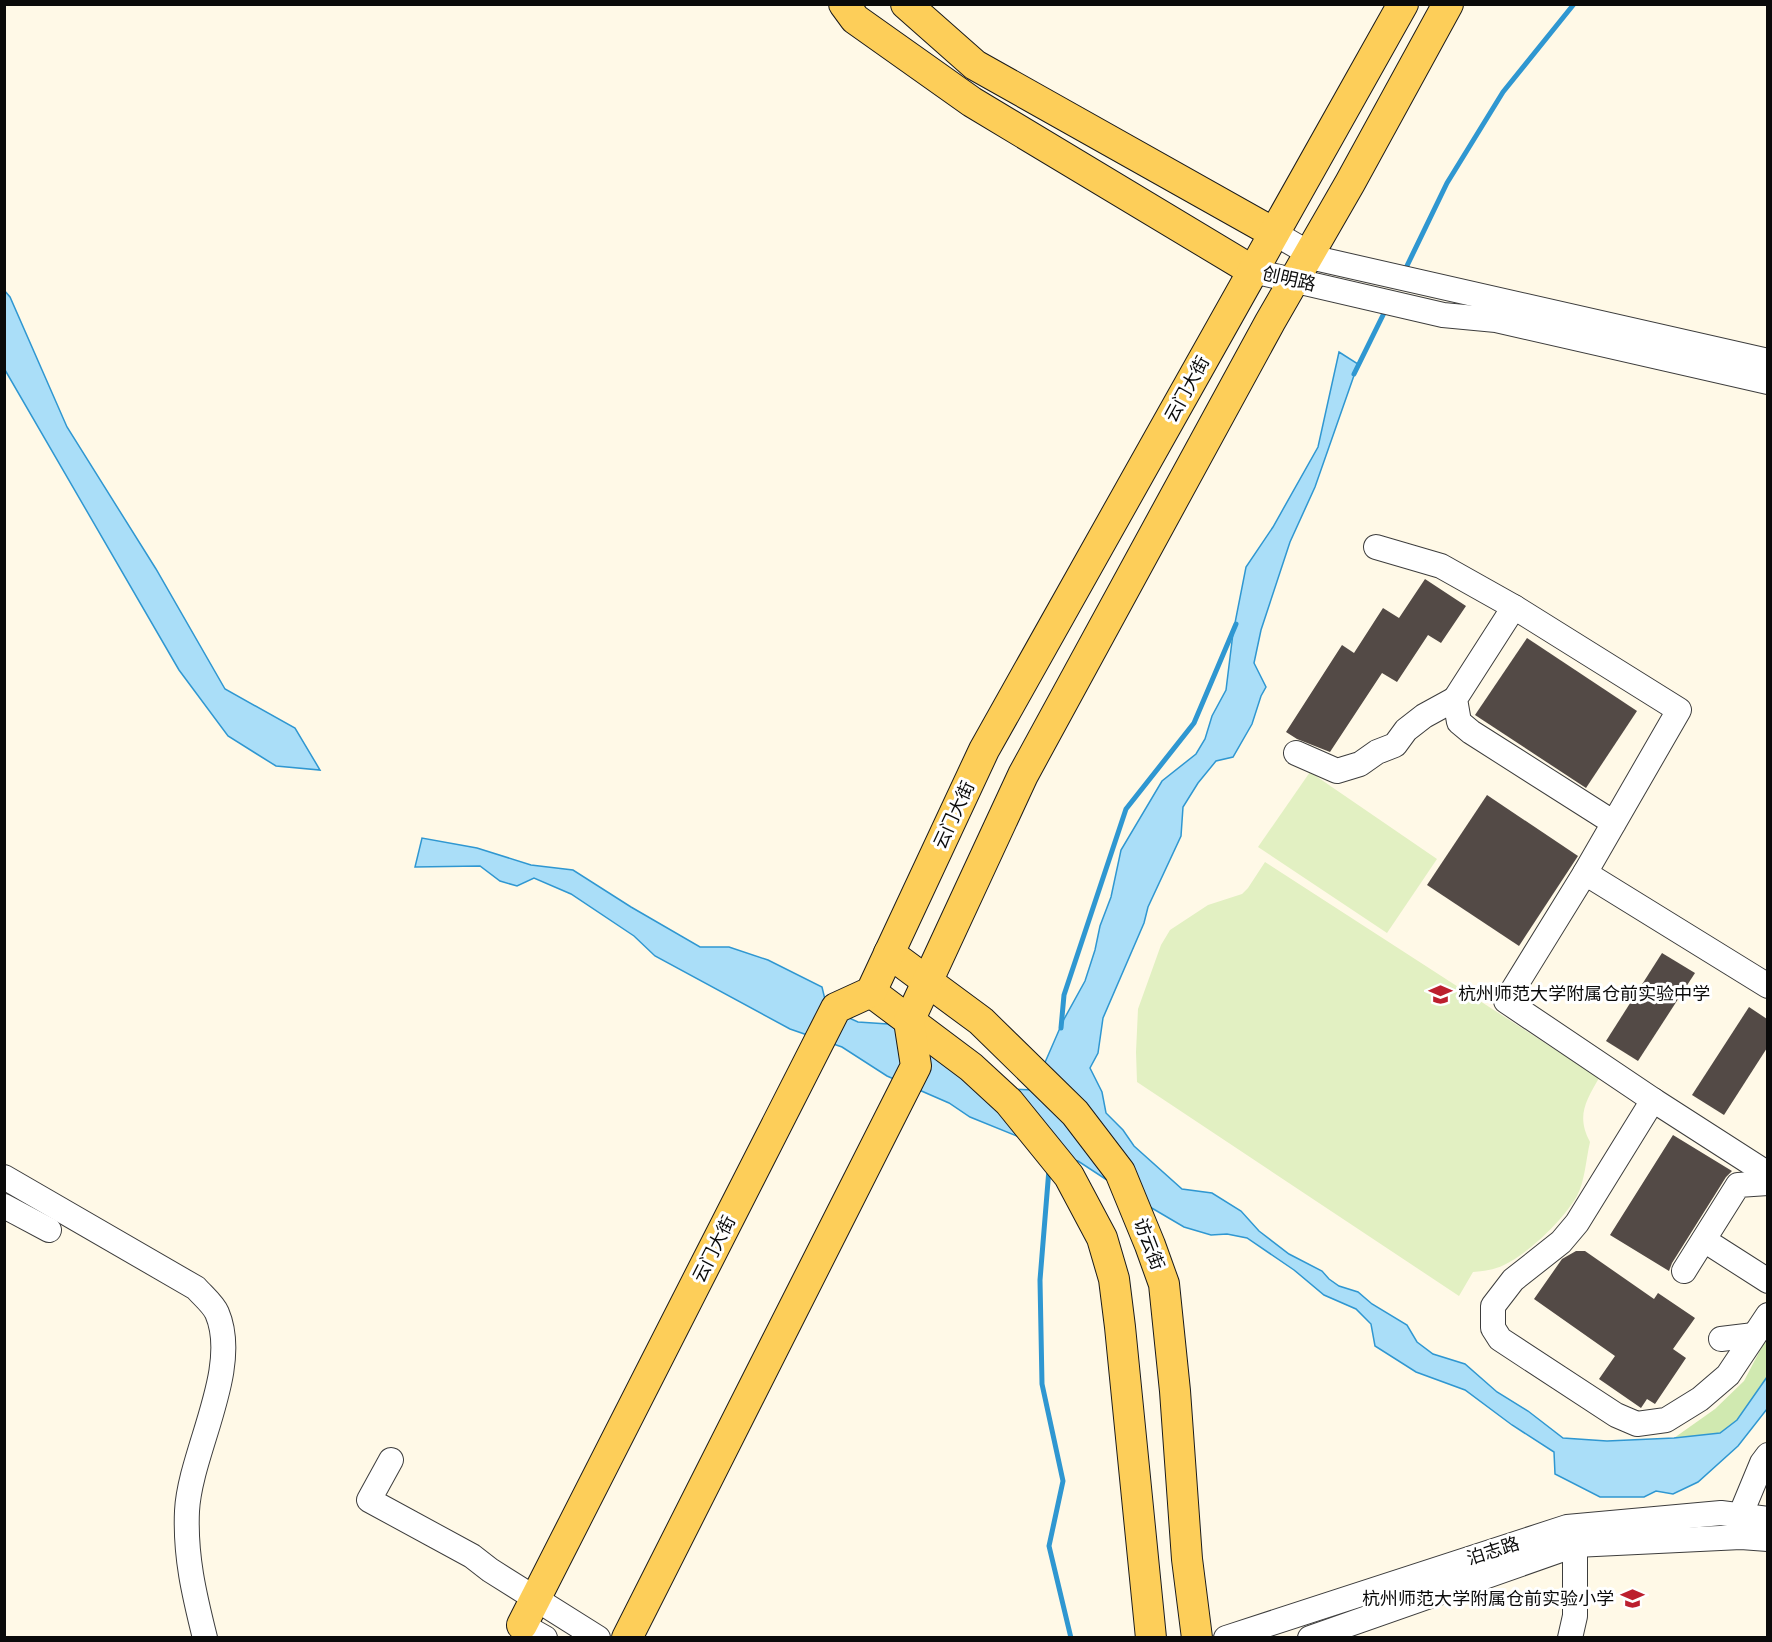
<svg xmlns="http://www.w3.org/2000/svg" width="1772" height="1642" viewBox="0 0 1772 1642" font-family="'Libre Baskerville','Noto Sans SC',serif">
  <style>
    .green { fill: #d0e9b0 }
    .pitch { fill: #e2f0c2 }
    .water { fill: #aadef8; stroke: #2f97d1; stroke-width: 1.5 }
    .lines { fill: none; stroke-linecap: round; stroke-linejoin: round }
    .stream { stroke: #2f97d1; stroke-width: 5 }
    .building { fill: #534a46 }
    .minor-casing { stroke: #3d3d3d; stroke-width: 26 }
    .major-casing { stroke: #1b1b1b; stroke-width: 32 }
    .minor { stroke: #fff; stroke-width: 24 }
    .major { stroke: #fdce59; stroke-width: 30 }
    .labels { text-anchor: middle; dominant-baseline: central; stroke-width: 6; stroke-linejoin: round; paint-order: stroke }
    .street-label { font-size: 18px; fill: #0a0a0a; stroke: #fff }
    .poi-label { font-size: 18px; fill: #0a0a0a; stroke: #fff; text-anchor: start }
  </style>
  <rect width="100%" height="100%" fill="#fff9e7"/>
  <polygon class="green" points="1767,1337 1767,1377 1737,1420 1720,1433 1674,1438 1715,1409 1744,1381"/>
  <g class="pitch">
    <polygon points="1310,772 1437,859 1387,933 1258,847"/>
    <path d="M1265 862 1599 1078C1586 1101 1576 1116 1590 1142 1586 1159 1585 1181 1577 1196 1563 1220 1529 1253 1504 1265 1494 1270 1483 1271 1473 1272L1459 1296 1137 1082 1136 1052 1138 1009 1161 945 1170 930 1208 905 1242 894 1248 888Z"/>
  </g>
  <g class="water">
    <polygon points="4,290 10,297 67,427 156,569 225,689 295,728 320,770 276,766 228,736 179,670 5,370"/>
    <polygon points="1339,352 1358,364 1315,487 1290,542 1261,630 1254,663 1266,687 1261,696 1252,724 1233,757 1216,761 1198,783 1183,807 1181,836 1148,907 1144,923 1103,1018 1098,1053 1090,1068 1102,1092 1106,1113 1123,1130 1134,1146 1182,1189 1212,1193 1241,1211 1259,1231 1289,1254 1322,1271 1329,1279 1339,1286 1358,1292 1372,1304 1407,1325 1417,1342 1433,1354 1465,1364 1497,1392 1528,1411 1563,1438 1607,1441 1674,1438 1720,1433 1737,1420 1767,1377 1767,1409 1738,1446 1698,1482 1673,1494 1656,1491 1644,1497 1600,1497 1555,1474 1554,1452 1512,1425 1465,1390 1416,1372 1375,1346 1371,1324 1356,1309 1324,1295 1294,1270 1247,1238 1227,1234 1211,1235 1184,1227 1133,1197 1078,1161 1048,1154 1024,1139 970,1117 949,1103 887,1076 842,1047 790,1029 655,956 634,936 571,894 534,878 517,886 500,881 480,866 415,867 422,838 477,848 531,865 573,870 631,907 700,947 729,947 768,960 822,987 827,1008 858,1022 888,1024 955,1067 1013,1089 1033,1090 1063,1021 1085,981 1095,950 1100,926 1111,897 1121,850 1162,781 1196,754 1205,739 1212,716 1226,690 1233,633 1246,567 1273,527 1318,447"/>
  </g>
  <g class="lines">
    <g class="stream">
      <polyline points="1404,272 1447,183 1503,92 1574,4"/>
      <polyline points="1354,374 1387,307"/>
      <polyline points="1061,1028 1064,995 1126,809 1194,723 1236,624"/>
      <polyline points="1049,1169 1040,1280 1042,1384 1063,1481 1049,1546 1071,1638"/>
    </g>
  </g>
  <g class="building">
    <polygon points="1425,579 1466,606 1441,643 1428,635 1397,682 1382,673 1330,752 1297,739 1286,732 1342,645 1354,653 1383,608 1399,618"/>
    <polygon points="1527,638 1637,711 1586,788 1475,715"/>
    <polygon points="1487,795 1578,856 1519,946 1427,885"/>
    <polygon points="1662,953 1695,973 1638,1061 1606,1041"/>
    <polygon points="1749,1007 1767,1019 1767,1048 1724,1115 1692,1095"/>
    <polygon points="1673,1135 1732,1171 1726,1177 1672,1263 1669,1271 1610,1235"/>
    <polygon points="1576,1251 1585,1251 1654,1299 1658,1293 1695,1318 1673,1349 1686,1358 1655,1404 1647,1399 1641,1408 1599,1379 1615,1356 1534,1299 1562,1259"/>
  </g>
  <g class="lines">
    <defs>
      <g id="minor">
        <polyline points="1274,233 1319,259 1768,361"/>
        <polyline points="1253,271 1443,315 1496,320 1768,382"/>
        <polyline points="1376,547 1441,566 1514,607"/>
        <polyline points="1296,753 1337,771 1360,764 1377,752 1395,745 1406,730 1424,716 1455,699"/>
        <polyline points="1585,873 1679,710 1514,607 1455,699 1459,722 1471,732 1614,823"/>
        <polyline points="1653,1100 1506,1001 1585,873 1768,986"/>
        <polyline points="1768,1174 1653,1100 1577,1223 1561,1242 1513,1280 1493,1306 1493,1328 1500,1339 1616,1415 1637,1424 1666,1420 1700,1399 1728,1375 1768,1315"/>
        <path d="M4 1177 196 1288C203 1296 213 1304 217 1313 241 1369 190 1452 187 1511 185 1556 194 1594 205 1638"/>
        <polyline points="4,1206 49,1230"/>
        <polyline points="1704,1240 1768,1281"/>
        <polyline points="1684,1271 1738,1185 1768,1183"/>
        <polyline points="1721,1339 1754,1335"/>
        <polyline points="391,1460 369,1500 472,1556 490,1570 598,1638"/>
        <polyline points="1740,1516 1762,1463 1768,1455"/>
        <polyline points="522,1625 545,1638"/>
        <polyline points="1226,1638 1567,1527 1721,1513 1768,1519"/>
        <polyline points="1310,1638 1575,1545 1741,1537 1768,1539"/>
        <polyline points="1570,1638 1575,1616 1575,1545"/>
      </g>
      <g id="major">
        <polyline points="844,4 855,19 972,102 1253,271"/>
        <polyline points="906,4 975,65 1274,233"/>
        <polyline points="889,953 981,1021 1075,1113 1120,1172 1150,1245 1164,1284 1175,1391 1187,1559 1197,1638"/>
        <polyline points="871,992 971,1067 1009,1102 1069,1176 1102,1238 1114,1279 1120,1327 1151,1638"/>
        <polyline points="522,1625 836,1008 871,992 984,750 1403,4"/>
        <polyline points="627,1638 916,1066 909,1021 1023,775 1270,322 1350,183 1448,4"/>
      </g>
    </defs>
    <use href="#minor" class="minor-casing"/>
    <use href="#major" class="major-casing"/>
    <use href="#minor" class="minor"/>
    <use href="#major" class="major"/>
  </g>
  <defs>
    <symbol id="school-bare" viewBox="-9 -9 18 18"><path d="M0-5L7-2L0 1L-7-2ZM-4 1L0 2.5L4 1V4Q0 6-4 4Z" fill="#bc1f2e" stroke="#fff" stroke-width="2.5" paint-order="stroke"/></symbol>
  </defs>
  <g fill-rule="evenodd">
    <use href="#school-bare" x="1424" y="978" width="33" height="33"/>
    <use href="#school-bare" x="1616" y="1582" width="33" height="33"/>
  </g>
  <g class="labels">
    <g class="street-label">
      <text transform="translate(1289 279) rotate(13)">创明路</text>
      <text transform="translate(1187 389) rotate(-61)">云门大街</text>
      <text transform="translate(954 815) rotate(-65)">云门大街</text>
      <text transform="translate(1149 1244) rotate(69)">访云街</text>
      <text transform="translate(714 1249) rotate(-63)">云门大街</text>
      <text transform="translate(1493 1551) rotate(-18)">泊志路</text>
    </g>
    <g class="poi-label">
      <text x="1458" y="994">杭州师范大学附属仓前实验中学</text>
      <text x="1614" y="1599" text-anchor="end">杭州师范大学附属仓前实验小学</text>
    </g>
  </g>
  <rect width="1772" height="1642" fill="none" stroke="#0a0a0a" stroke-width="12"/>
</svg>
